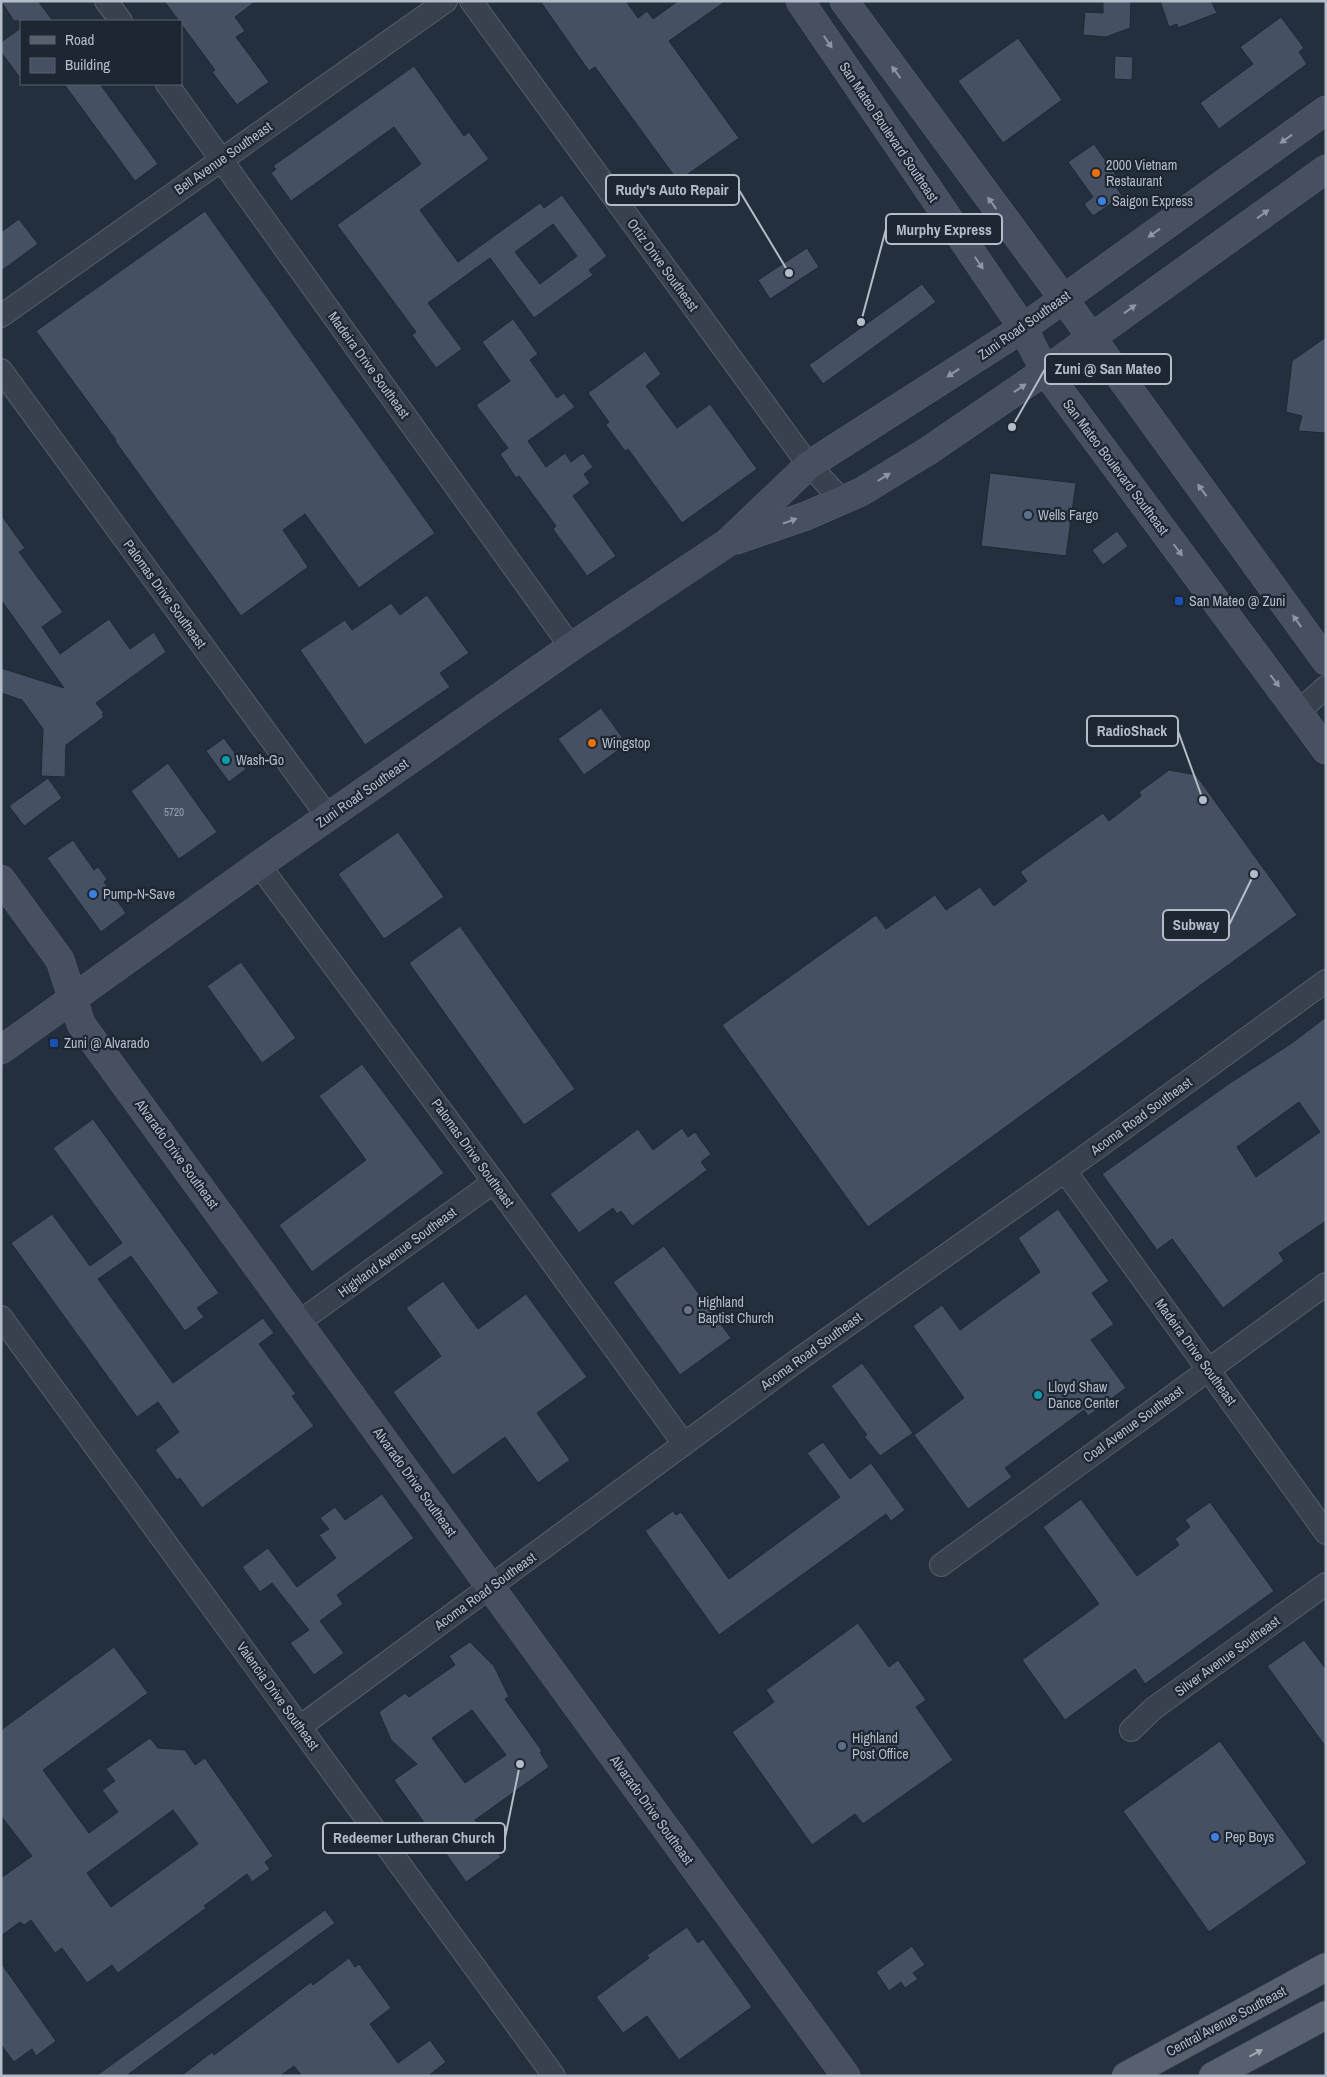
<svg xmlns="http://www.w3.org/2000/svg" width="1327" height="2077" viewBox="0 0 1327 2077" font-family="'Archivo Narrow',sans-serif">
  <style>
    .building { fill: #455162; stroke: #1f2835; fill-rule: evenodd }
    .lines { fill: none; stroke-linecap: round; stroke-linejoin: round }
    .street-casing { stroke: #565f6c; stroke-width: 24 }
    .secondary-casing { stroke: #565f6c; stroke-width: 29 }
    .primary-casing { stroke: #414a57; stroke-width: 29 }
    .street { stroke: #38414e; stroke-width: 22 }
    .secondary { stroke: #465061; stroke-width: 28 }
    .primary { stroke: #56606e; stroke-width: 28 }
    .oneway { fill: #8e96a5 }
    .oneway2 { fill: #a1aab7 }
    .food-dot { fill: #e8710a; stroke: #1d2633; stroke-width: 2 }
    .shop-dot { fill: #3f7fe0; stroke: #1d2633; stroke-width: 2 }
    .service-dot { fill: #5c6f8a; stroke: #1d2633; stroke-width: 2 }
    .transit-dot { fill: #1a4fb4; stroke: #1d2633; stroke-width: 2 }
    .culture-dot { fill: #0f9aa8; stroke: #1d2633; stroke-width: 2 }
    .worship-dot { fill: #6b7280; stroke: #1d2633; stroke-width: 2 }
    .labels { text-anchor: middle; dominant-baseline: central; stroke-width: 4.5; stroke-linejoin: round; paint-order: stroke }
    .number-label { font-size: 11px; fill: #98a1af }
    .street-label { font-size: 14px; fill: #b4bcc9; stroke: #1d2633 }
    .poi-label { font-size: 14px; fill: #b4bcc9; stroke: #1d2633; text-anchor: start }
    .leader { fill: none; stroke: #b4bcc9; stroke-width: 2 }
    .callout-dot { fill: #b4bcc9; stroke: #1d2633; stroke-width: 2 }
    .callout { fill: #1d2633; stroke: #b4bcc9; stroke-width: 2 }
    .callout-label { font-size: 15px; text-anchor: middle; font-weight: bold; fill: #b4bcc9 }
  </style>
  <rect width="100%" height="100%" fill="#242f3e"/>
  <g class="building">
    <polygon points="1,1 38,1 53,21 14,21"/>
    <polygon points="164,1 256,1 235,17 245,31 236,37 269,82 237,105 212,72 215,70 181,24 181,21 179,21"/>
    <polygon points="540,1 626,1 638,18 647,11 653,19 678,1 726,1 669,41 739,138 678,181 595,67 589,71"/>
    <polygon points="1103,1 1131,1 1130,28 1106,37 1083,35 1085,12 1103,13"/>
    <polygon points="1160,1 1211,1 1217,13 1178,28 1177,24 1169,27"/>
    <polygon points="1281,17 1304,48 1299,52 1307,64 1219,129 1200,103 1253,64 1240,47"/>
    <polygon points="21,28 21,79 1,52 1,42"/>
    <polygon points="1018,38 1062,100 1003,143 958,81"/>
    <polygon points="1115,56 1133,57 1132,80 1114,79"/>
    <path d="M414 66 464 136 469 132 489 159 420 210 458 262 540 203 544 208 562 195 607 256 589 270 593 275 534 318 490 258 428 303 462 349 436 368 412 335 416 332 337 225 421 164 394 127 291 201 271 173 276 169 273 166ZM553 224 577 256 540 284 515 252Z"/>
    <polygon points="64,84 100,84 158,164 135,181"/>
    <polygon points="1094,144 1120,181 1115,185 1122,196 1093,216 1084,204 1093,197 1068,162"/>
    <polygon points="205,211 435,533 359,588 305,514 283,530 308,567 241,616 115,441 116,440 36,331"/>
    <polygon points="19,219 38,244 1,271 1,232"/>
    <polygon points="807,248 819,267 770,299 758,280"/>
    <polygon points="922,284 936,302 823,384 809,365"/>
    <polygon points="513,319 538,354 530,360 557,398 564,393 575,407 528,441 546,467 565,453 571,462 583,453 593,467 584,474 590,483 573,496 616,556 587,576 553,529 556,526 519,476 516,478 500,454 508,448 476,405 510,381 482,342"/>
    <polygon points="1326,337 1326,433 1298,431 1302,416 1286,412 1292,361"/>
    <polygon points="645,351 661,374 646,386 677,428 710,404 757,469 682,523 628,449 625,451 606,425 609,422 588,393"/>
    <polygon points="990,473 1076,483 1066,556 981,546"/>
    <polygon points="1,515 25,548 19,552 63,612 42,627 60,654 109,619 130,649 154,632 166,652 96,703 104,713 102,714 104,717 66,745 65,777 41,776 43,729 22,700 1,693 1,668 64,688 1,600"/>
    <polygon points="1117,531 1128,546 1103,565 1092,550"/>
    <polygon points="427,595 469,653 440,673 450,687 365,745 300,650 345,620 352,630 391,603 400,615"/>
    <polygon points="601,708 627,744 584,775 558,739"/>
    <polygon points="224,738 246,769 229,782 206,751"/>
    <polygon points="168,763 217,832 179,859 131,791"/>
    <polygon points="1169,770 1196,775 1297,915 868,1227 722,1025 876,915 886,929 935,895 946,910 980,887 994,906 1027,881 1020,872 1103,813 1109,821 1141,796 1139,792"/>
    <polygon points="48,778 62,798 24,826 9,806"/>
    <polygon points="398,832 444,897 384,939 338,874"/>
    <polygon points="73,840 94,870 98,867 107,879 104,882 126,913 101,932 47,858"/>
    <polygon points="460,926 575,1089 524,1125 409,963"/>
    <polygon points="241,962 296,1038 262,1063 207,986"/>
    <path d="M1326 1017V1221L1279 1253 1284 1261 1223 1308 1172 1239 1157 1250 1102 1174 1230 1083 1292 1043ZM1299 1102 1320 1132 1256 1177 1237 1147Z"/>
    <polygon points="362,1064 444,1173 312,1272 279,1225 366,1160 319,1096"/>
    <polygon points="93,1119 219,1293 197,1308 204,1317 185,1331 131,1256 98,1279 173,1383 263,1318 274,1333 259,1344 296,1394 292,1396 314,1426 202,1508 180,1478 177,1480 155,1450 179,1432 158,1402 137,1417 11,1243 52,1214 90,1266 122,1243 53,1148"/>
    <polygon points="682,1128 688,1137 695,1132 711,1154 701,1162 707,1170 632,1226 621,1211 617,1214 613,1208 579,1233 550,1194 638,1129 653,1150"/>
    <polygon points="1058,1209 1109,1281 1092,1293 1114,1324 1091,1340 1126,1388 1088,1416 1084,1410 1005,1468 1012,1477 968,1509 914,1435 964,1398 913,1326 942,1305 960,1330 1040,1272 1018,1238"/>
    <polygon points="664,1246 731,1338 680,1375 613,1282"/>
    <polygon points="443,1281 478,1329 526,1294 587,1377 537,1413 570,1460 538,1483 505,1437 453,1475 393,1392 441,1356 406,1308"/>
    <polygon points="862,1363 913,1433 880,1456 864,1436 867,1435 831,1386"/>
    <polygon points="823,1442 850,1479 871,1463 905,1510 891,1521 886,1514 719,1635 645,1531 673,1511 676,1515 681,1512 729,1579 840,1497 807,1453"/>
    <polygon points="382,1494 414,1538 337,1595 343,1604 320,1621 344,1653 314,1675 290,1643 309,1630 272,1583 260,1592 242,1567 268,1548 297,1587 336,1558 319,1535 329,1529 320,1518 335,1507 345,1520"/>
    <polygon points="1081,1499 1137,1576 1179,1545 1175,1539 1190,1527 1185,1520 1210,1502 1274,1591 1145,1684 1135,1669 1065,1720 1022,1660 1099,1604 1043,1527"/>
    <polygon points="858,1623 889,1667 898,1660 926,1700 916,1707 953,1760 863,1824 855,1814 812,1845 732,1732 774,1702 766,1690"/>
    <polygon points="1304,1640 1326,1669 1326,1747 1267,1666"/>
    <path d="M470 1642 494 1666 509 1697 505 1699 542 1751 540 1752 549 1767 475 1820 501 1857 466 1882 394 1780 417 1764 391 1740 379 1712 405 1693 409 1697 455 1665 449 1656ZM472 1710 506 1755 465 1783 432 1738Z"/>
    <path d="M114 1647 148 1693 43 1770 89 1833 118 1812 102 1790 115 1781 106 1769 150 1738 158 1748 185 1750 195 1765 205 1758 273 1856 265 1862 270 1869 252 1882 247 1874 204 1906 206 1908 118 1973 112 1965 87 1983 62 1948 55 1953 31 1920 24 1925 20 1922 1 1936V1878L32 1856 1 1816V1730ZM173 1810 198 1844 111 1907 87 1873Z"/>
    <polygon points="1220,1741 1307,1863 1209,1932 1123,1811"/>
    <polygon points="325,1910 335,1923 126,2076 96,2076"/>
    <polygon points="687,1927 698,1943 703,1939 752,2007 679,2060 647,2016 623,2033 596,1997 649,1958 647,1955"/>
    <polygon points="912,1946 925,1965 913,1973 918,1979 905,1988 901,1982 889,1991 876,1972"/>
    <polygon points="349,1958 355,1967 359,1964 391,2008 370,2024 398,2063 430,2040 446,2062 428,2076 302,2076 294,2066 280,2076 181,2076 212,2052 214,2055 311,1982 313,1985"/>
    <polygon points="1,1963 56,2041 36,2056 32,2049 14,2062 1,2045"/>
  </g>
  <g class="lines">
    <defs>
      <g id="street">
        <polyline points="106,1 121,21"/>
        <polyline points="471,1 797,449 809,465 842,500"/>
        <polyline points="167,84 571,647"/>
        <polyline points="1,316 446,1"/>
        <polyline points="1,370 328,817"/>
        <polyline points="1298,712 1326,687"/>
        <polyline points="259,865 494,1182 684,1444"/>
        <polyline points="1065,1171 1326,1533"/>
        <polyline points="1,1317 554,2076"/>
        <polyline points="299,1322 494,1182"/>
        <polyline points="941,1565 1326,1284"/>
        <polyline points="301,1726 798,1360 1065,1171 1326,981"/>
        <polyline points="1131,1730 1154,1708 1326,1584"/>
      </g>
      <g id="secondary">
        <polyline points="800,1 1023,328 1045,371 1326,750"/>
        <polyline points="844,1 1063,298 1326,661"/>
        <polyline points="736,540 806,516 861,492 928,451 1045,371 1326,169"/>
        <polyline points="1,879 60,960 81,1024 846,2076"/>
        <polyline points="1,1050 259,865 571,647 727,543 809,465 1023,328 1326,110"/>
      </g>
      <g id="primary">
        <polyline points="1126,2076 1326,1967"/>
        <polyline points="1213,2076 1326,2015"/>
      </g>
    </defs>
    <use href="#street" class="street-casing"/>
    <use href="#secondary" class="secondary-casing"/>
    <use href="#primary" class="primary-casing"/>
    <use href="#street" class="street"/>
    <use href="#secondary" class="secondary"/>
    <use href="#primary" class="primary"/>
  </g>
  <defs><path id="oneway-solid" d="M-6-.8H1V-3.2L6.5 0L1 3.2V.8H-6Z" transform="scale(1.25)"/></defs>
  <g class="oneway">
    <use href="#oneway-solid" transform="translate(828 42) rotate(56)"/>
    <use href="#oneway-solid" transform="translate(896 72) rotate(-126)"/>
    <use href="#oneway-solid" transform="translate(1286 139) rotate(144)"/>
    <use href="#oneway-solid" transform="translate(992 203) rotate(-126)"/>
    <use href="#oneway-solid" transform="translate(1263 214) rotate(-36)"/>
    <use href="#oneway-solid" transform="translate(1154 233) rotate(144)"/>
    <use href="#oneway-solid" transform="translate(979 263) rotate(56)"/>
    <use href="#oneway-solid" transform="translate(1130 309) rotate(-36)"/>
    <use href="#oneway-solid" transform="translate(953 373) rotate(147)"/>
    <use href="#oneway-solid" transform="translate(1020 388) rotate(-34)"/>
    <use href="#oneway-solid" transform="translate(884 477) rotate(-32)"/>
    <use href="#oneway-solid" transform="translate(1202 490) rotate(-126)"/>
    <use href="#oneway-solid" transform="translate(790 521) rotate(-19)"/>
    <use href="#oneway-solid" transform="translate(1178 550) rotate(53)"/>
    <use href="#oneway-solid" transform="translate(1297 621) rotate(-126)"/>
    <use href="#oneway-solid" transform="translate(1275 681) rotate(53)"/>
  </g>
  <use class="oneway2" href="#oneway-solid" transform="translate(1256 2053) rotate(-28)"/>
  <g class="food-dot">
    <circle cx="1096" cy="173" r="5"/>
    <circle cx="592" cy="743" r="5"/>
  </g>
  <g class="shop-dot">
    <circle cx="1102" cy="201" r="5"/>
    <circle cx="93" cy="894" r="5"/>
    <circle cx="1215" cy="1837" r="5"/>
  </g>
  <g class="service-dot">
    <circle cx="1028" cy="515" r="5"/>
    <circle cx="842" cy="1746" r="5"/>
  </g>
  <g class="transit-dot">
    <rect x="1174" y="596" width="10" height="10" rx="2.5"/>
    <rect x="49" y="1038" width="10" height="10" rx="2.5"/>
  </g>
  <g class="culture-dot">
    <circle cx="226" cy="760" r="5"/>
    <circle cx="1038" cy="1395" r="5"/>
  </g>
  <circle class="worship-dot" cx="688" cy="1310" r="5"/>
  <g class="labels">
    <g class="number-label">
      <text x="174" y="812">5720</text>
    </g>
    <g class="street-label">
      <text transform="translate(889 132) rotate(56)">San Mateo Boulevard Southeast</text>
      <text transform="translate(223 158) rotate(-35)">Bell Avenue Southeast</text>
      <text transform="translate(663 265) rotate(54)">Ortiz Drive Southeast</text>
      <text transform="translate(1024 325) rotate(-35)">Zuni Road Southeast</text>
      <text transform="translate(369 365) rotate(54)">Madeira Drive Southeast</text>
      <text transform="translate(1116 467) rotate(53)">San Mateo Boulevard Southeast</text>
      <text transform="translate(165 594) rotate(54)">Palomas Drive Southeast</text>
      <text transform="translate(362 793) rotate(-35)">Zuni Road Southeast</text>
      <text transform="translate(1141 1116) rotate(-36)">Acoma Road Southeast</text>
      <text transform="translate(473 1153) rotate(54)">Palomas Drive Southeast</text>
      <text transform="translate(177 1154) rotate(54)">Alvarado Drive Southeast</text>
      <text transform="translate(397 1252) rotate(-36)">Highland Avenue Southeast</text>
      <text transform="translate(811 1351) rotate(-36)">Acoma Road Southeast</text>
      <text transform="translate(1196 1352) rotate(54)">Madeira Drive Southeast</text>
      <text transform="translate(1133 1424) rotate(-36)">Coal Avenue Southeast</text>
      <text transform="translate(415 1482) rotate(54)">Alvarado Drive Southeast</text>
      <text transform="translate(485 1591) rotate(-36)">Acoma Road Southeast</text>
      <text transform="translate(1227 1656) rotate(-36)">Silver Avenue Southeast</text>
      <text transform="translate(278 1696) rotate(54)">Valencia Drive Southeast</text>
      <text transform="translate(652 1810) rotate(54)">Alvarado Drive Southeast</text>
      <text transform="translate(1226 2021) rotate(-28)">Central Avenue Southeast</text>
    </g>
    <g class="poi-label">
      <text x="1106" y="165">2000 Vietnam<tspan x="1106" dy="16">Restaurant</tspan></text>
      <text x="1112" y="201">Saigon Express</text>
      <text x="1038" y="515">Wells Fargo</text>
      <text x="1189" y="601">San Mateo @ Zuni</text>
      <text x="602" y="743">Wingstop</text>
      <text x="236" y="760">Wash-Go</text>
      <text x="103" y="894">Pump-N-Save</text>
      <text x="64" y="1043">Zuni @ Alvarado</text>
      <text x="698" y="1302">Highland<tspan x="698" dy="16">Baptist Church</tspan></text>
      <text x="1048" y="1387">Lloyd Shaw<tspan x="1048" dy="16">Dance Center</tspan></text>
      <text x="852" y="1738">Highland<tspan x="852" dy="16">Post Office</tspan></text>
      <text x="1225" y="1837">Pep Boys</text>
    </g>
  </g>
  <path class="leader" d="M789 273L739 190M861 322L886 229M1012 427L1045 369M1203 800L1178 731M1254 874L1229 925M520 1764L505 1838"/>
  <g class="callout-dot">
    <circle cx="789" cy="273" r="5"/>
    <circle cx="861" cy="322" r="5"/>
    <circle cx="1012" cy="427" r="5"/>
    <circle cx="1203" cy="800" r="5"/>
    <circle cx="1254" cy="874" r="5"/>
    <circle cx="520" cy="1764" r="5"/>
  </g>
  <g class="callout">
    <rect x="606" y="175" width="133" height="30" rx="5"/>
    <rect x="886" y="214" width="116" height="30" rx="5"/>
    <rect x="1045" y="354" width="126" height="30" rx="5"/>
    <rect x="1087" y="716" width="91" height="30" rx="5"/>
    <rect x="1163" y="910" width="66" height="30" rx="5"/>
    <rect x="323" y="1823" width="182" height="30" rx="5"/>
  </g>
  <g class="callout-label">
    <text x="672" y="195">Rudy's Auto Repair</text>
    <text x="944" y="235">Murphy Express</text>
    <text x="1108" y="374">Zuni @ San Mateo</text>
    <text x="1132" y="736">RadioShack</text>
    <text x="1196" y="930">Subway</text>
    <text x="414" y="1843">Redeemer Lutheran Church</text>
  </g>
  <rect width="1327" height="2077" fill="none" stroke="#b4bcc9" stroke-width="5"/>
  <rect x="20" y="20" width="162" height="65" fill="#1d2633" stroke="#59626f"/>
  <rect x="30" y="36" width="25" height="8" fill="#56606e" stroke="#59626f"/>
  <text x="65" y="45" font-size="15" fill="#b4bcc9">Road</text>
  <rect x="30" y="58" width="25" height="15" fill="#455162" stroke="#59626f"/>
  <text x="65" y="70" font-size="15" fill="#b4bcc9">Building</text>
</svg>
